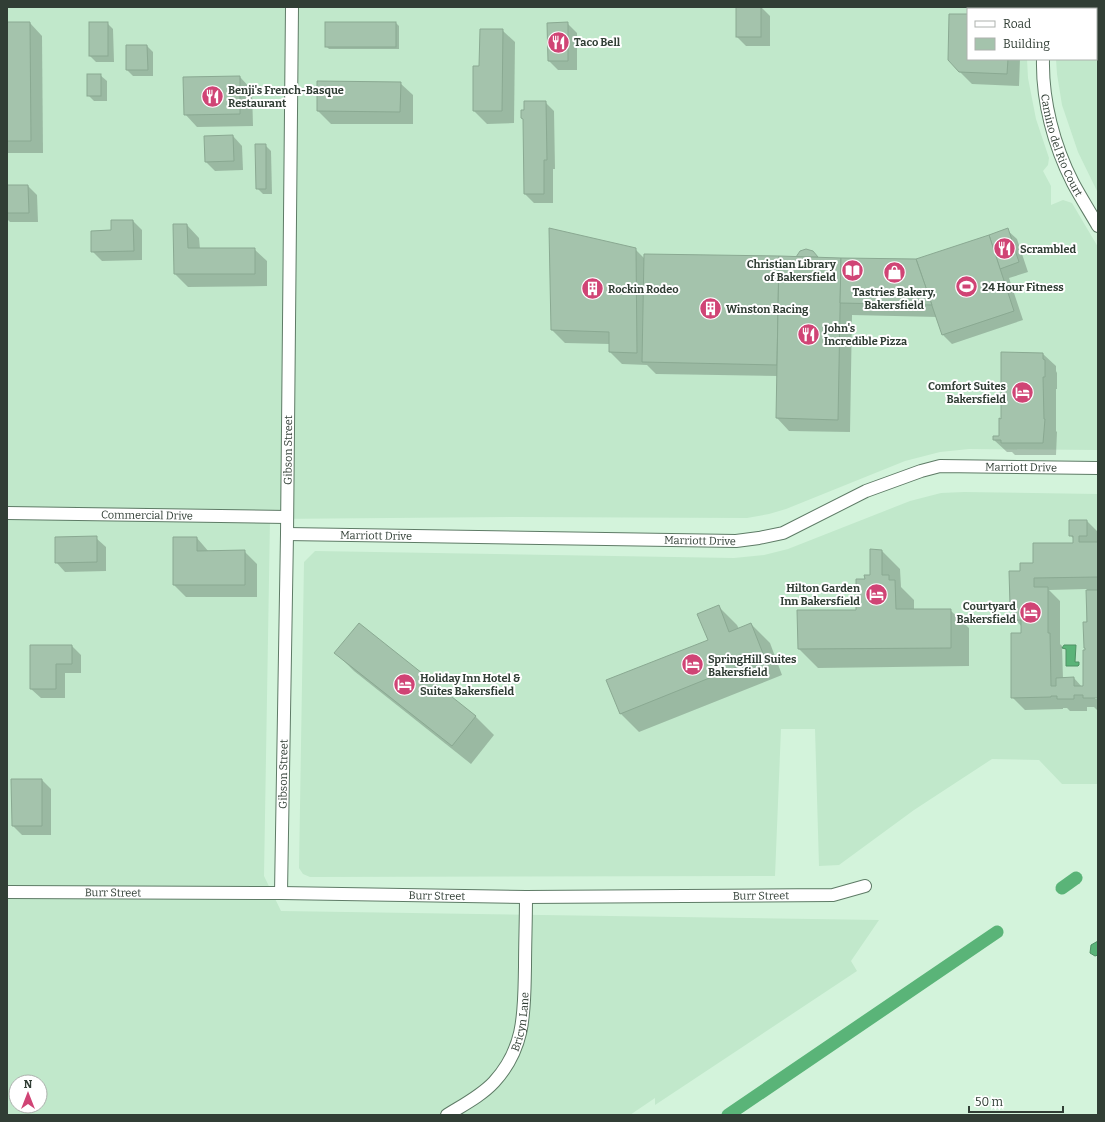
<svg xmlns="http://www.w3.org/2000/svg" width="1105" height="1122" viewBox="0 0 1105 1122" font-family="Bitter,serif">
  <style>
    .built { fill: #c1e8cb; fill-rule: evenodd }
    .water { fill: #5ab478; stroke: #4e9164 }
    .shadow { fill: #0003; fill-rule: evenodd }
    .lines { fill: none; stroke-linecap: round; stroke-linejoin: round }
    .canal { stroke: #5ab478; stroke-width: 13 }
    .building { fill: #a4c3ac; stroke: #8aa992 }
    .minor-casing { stroke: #5e7b66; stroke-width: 14 }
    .minor { stroke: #fff; stroke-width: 12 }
    .labels { text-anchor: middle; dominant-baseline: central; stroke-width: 4; stroke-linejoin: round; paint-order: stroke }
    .poi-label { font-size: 11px; font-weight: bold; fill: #313e35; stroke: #fff; text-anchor: start }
    .street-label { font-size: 11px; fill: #313e35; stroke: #fff }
  </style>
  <rect width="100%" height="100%" fill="#d3f3db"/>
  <g class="built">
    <path d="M7 7H1026V9H968V59H1027L1028 78 1036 119 1049 158 1048 165 1043 171 1051 186V205L1063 200 1072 203 1098 247V450L969 449 940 452 905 461 786 509 769 514 747 518 516 517 270 519 264 876 281 911 879 920 851 961 857 971 655 1105V1098L630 1115H7ZM16 1082H40V1106H16Z"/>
    <polygon points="1056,7 1097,7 1098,9 1098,193 1078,152 1062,105 1057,74 1056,59 1096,59 1096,9 1056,9"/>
    <polygon points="964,492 1098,494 1098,784 1062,784 1039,760 992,759 914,810 839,865 819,866 815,729 781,729 775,876 310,877 303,874 299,868 304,562 315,551 734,558 764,555 788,549 910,501 941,493"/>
  </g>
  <g class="water">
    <polygon points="1064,645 1076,645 1075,662 1079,662 1079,665 1078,666 1066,666 1066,649 1062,648"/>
    <polygon points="1098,941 1098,955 1095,956 1090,953 1091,945"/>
  </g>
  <g class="shadow">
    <polygon points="737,7 761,7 770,16 770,46 746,46 737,37"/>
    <polygon points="968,15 968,59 1020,59 1019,86 972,84 960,72"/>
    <polygon points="7,23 30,23 42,36 43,153 7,153"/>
    <polygon points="107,23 113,29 114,62 96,62 90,56"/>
    <polygon points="396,23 399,26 399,49 329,49 326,46"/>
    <polygon points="567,23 577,33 577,70 558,70 549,61"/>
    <polygon points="502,30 515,42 514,123 487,124 474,111 480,67"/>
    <polygon points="127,46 147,46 153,52 153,76 133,76 127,70"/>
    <polygon points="100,75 107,81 107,101 94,101 88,95"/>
    <polygon points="240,77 252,90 253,126 197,127 185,114"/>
    <polygon points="400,83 413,95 413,124 331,124 318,111"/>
    <polygon points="545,102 554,111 555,169 553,169 553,203 534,203 525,194 524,120 522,118"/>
    <polygon points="233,136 242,146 243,170 215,171 205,161"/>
    <polygon points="265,145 271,151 272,194 263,194 257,188"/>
    <polygon points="7,186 28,186 37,195 38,222 10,222 7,219"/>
    <polygon points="133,221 142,230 142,260 102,261 92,251 112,231"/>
    <polygon points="187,225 199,238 200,249 254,249 267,261 267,286 188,287 175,274"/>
    <polygon points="550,229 635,249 645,259 797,258 816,255 818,258 916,260 1007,230 1017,239 1028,272 1009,278 1023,320 952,344 943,335 937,317 852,315 850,432 789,431 777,418 778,376 656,374 647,365 622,364 610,352 610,344 565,343 552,330"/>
    <polygon points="1043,354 1056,366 1056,371 1057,373 1057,389 1056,389 1056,431 1057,432 1056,455 1015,455 1012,452 1007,452 994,440 1000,437 1002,420"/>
    <path d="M1087 521 1098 532V697H1095V699H1098V711L1094 707H1087V711H1070L1067 708H1063V709L1025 710 1012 697 1022 634V627L1015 619V608L1011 604 1021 572 1074 544V539L1070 535ZM1087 589 1086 651 1084 687H1082L1074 678 1063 679 1062 646 1060 644V601L1049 590Z"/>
    <polygon points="96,538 106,547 106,571 65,572 56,562"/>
    <polygon points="197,538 209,552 244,551 257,564 257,597 186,597 174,585"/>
    <polygon points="882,551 900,569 901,587 914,600 914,610 950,610 969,628 969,666 818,668 799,649 857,611 866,580 871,576"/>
    <polygon points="718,606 737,625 739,629 751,624 770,643 782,675 639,732 620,713 709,641"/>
    <polygon points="359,624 476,717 494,735 471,764 354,671 336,653"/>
    <polygon points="72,646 81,655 81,673 65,673 65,698 41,698 31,689"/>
    <polygon points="42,780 51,789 51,835 22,835 13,826"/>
  </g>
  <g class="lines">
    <g class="canal">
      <polyline points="1062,888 1076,878"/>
      <polyline points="728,1115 997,932"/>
    </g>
  </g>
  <g class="building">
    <rect x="736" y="7" width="25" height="30"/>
    <polygon points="949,14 968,14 968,59 1008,59 1007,74 959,72 948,60"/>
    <polygon points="7,22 30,22 31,141 7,141"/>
    <rect x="89" y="22" width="19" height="34"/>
    <rect x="325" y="22" width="71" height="25"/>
    <polygon points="568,22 568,61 548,61 547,23"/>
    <polygon points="480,29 503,29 502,111 473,111 473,66 479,66"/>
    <polygon points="126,45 147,45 148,70 126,70"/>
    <rect x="87" y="74" width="14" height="22"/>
    <polygon points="240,76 240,114 184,115 183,77"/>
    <polygon points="317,81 401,82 400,112 317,111"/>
    <polygon points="524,101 546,101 547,160 544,160 544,194 524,194 523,119 521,118 521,110 524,110"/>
    <polygon points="233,135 234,161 205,162 204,136"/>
    <polygon points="255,144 266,144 266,189 256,189"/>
    <polygon points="7,185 28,185 29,213 7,213"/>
    <polygon points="111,220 133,220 134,251 91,252 91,231 111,230"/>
    <polygon points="173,224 187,224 188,248 255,248 255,274 174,274"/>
    <polygon points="549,228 636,248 637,353 609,352 609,332 551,330"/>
    <polygon points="1008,228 1019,262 1000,269 989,235"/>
    <polygon points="989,235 1014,311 942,335 916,259"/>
    <polygon points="806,249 813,251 818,257 796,257 800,251"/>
    <polygon points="644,254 779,256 777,365 642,362"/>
    <polygon points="779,256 841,258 838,420 776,418"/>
    <polygon points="841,258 916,259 932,305 840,303"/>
    <polygon points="1001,352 1043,353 1043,359 1045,360 1045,377 1043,377 1044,419 1045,419 1043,443 1001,443 1001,440 993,440 993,436 999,436 999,418 1001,419"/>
    <polygon points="1069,520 1087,520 1087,536 1079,536 1079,542 1098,542 1098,577 1034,578 1034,587 1048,587 1048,633 1050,633 1051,686 1056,686 1056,678 1074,677 1074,686 1083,686 1083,650 1085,650 1085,648 1084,648 1083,622 1087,622 1086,590 1098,590 1098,698 1083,698 1083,695 1074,695 1074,699 1057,699 1057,696 1051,696 1051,697 1011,698 1011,633 1021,633 1021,620 1014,620 1014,604 1010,605 1009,571 1020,571 1020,563 1033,563 1033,543 1073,543 1073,536 1069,536"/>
    <polygon points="97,536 97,562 55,563 55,537"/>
    <polygon points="173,537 197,537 197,551 245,550 245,585 173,585"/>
    <polygon points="870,549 882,550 882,575 889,575 889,580 895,580 896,609 951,609 951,648 798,649 797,610 856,610 856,579 865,579 864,575 870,575"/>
    <polygon points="719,605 729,632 751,623 764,656 620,714 606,680 708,640 697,614"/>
    <polygon points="359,623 476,716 452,746 334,653"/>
    <polygon points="30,645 72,645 72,664 56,664 56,689 30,689"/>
    <polygon points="11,779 42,779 42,826 12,826"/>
  </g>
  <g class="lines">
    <defs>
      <g id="minor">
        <polyline points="1044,9 1044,7"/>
        <path id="s1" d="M1043 59C1042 101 1054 146 1073 183 1081 198 1090 212 1098 226"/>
        <path id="s2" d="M7 513 287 517"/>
        <path id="s3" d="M287 534 736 541 759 538 783 533 866 491 921 471 940 466 1098 468"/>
        <path id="s4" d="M7 892 281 893 526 897 833 895 865 886"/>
        <path id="s5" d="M281 893 287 534 292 7"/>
        <path id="s6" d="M447 1115C463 1105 481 1096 494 1082 526 1047 524 1011 525 967 525 944 526 921 526 897"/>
      </g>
    </defs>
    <use href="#minor" class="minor-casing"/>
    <use href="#minor" class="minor"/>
  </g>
  <defs>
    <symbol id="restaurant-disc" viewBox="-11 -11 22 22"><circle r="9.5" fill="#d04475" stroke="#fff"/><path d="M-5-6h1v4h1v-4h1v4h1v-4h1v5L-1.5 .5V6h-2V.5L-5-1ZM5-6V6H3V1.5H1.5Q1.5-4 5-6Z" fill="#fff"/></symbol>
    <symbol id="library-disc" viewBox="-11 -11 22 22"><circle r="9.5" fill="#d04475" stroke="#fff"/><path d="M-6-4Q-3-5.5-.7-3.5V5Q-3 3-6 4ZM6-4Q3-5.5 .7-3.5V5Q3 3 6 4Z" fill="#fff"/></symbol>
    <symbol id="shop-disc" viewBox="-11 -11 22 22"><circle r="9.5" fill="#d04475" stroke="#fff"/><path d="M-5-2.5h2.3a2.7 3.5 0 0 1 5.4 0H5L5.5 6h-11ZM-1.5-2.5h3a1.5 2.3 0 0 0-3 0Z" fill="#fff"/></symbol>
    <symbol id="stadium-disc" viewBox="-11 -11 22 22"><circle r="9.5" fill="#d04475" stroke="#fff"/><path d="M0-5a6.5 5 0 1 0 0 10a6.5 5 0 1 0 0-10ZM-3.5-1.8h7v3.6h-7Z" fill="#fff"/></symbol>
    <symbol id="building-disc" viewBox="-11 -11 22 22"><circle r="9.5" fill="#d04475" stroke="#fff"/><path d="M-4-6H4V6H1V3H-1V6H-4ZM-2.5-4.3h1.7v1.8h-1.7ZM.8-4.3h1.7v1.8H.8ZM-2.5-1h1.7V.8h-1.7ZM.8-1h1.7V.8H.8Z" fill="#fff"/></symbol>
    <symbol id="hotel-disc" viewBox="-11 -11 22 22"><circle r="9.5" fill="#d04475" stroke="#fff"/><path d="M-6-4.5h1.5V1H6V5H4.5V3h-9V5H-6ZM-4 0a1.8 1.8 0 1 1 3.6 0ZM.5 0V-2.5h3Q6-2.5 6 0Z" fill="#fff"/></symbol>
  </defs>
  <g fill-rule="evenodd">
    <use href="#restaurant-disc" x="546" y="30" width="25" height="25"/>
    <use href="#restaurant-disc" x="200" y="84" width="25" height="25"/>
    <use href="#restaurant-disc" x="992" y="236" width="25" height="25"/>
    <use href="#library-disc" x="840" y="258" width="25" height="25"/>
    <use href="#shop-disc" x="882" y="260" width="25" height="25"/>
    <use href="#stadium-disc" x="954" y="274" width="25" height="25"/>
    <use href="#building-disc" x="580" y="276" width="25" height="25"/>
    <use href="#building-disc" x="698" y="296" width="25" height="25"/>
    <use href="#restaurant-disc" x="796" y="322" width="25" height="25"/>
    <use href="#hotel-disc" x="1010" y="380" width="25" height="25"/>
    <use href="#hotel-disc" x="864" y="582" width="25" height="25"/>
    <use href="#hotel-disc" x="1018" y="600" width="25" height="25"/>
    <use href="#hotel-disc" x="680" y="652" width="25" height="25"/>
    <use href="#hotel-disc" x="392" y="672" width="25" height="25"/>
  </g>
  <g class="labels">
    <g class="poi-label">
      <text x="574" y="42">Taco Bell</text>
      <text x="228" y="90">Benji's French-Basque<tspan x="228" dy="13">Restaurant</tspan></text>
      <text x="1020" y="249">Scrambled</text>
      <text x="836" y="264" text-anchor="end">Christian Library<tspan x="836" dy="13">of Bakersfield</tspan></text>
      <text x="982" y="287">24 Hour Fitness</text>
      <text x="608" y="289">Rockin Rodeo</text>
      <text x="894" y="292" text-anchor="middle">Tastries Bakery,<tspan x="894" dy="13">Bakersfield</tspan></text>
      <text x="726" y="309">Winston Racing</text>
      <text x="824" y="328">John's<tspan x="824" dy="13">Incredible Pizza</tspan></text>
      <text x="1006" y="386" text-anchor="end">Comfort Suites<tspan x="1006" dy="13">Bakersfield</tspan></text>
      <text x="860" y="588" text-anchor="end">Hilton Garden<tspan x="860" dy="13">Inn Bakersfield</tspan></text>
      <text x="1016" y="606" text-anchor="end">Courtyard<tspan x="1016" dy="13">Bakersfield</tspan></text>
      <text x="708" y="659">SpringHill Suites<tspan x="708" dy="13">Bakersfield</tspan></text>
      <text x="420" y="678">Holiday Inn Hotel &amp;<tspan x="420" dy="13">Suites Bakersfield</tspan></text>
    </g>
    <g class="street-label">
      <text stroke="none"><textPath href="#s1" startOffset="89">Camino del Rio Court</textPath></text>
      <text stroke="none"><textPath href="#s5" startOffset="443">Gibson Street</textPath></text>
      <text stroke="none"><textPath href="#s3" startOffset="749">Marriott Drive</textPath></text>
      <text stroke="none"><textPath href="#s2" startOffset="140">Commercial Drive</textPath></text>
      <text stroke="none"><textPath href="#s3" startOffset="89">Marriott Drive</textPath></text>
      <text stroke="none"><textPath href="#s3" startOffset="413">Marriott Drive</textPath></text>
      <text stroke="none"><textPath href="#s5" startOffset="119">Gibson Street</textPath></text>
      <text stroke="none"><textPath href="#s4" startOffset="106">Burr Street</textPath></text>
      <text stroke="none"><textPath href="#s4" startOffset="430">Burr Street</textPath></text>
      <text stroke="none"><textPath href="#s4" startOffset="754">Burr Street</textPath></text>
      <text stroke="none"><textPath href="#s6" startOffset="125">Bricyn Lane</textPath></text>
    </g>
  </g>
  <rect width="1105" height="1122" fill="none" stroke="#313e35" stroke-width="16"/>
  <rect x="967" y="8" width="130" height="52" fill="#ffffff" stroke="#adb2ae"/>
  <rect x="975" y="21" width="20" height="6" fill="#ffffff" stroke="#adb2ae"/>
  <text x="1003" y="28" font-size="12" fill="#313e35">Road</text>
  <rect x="975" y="38" width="20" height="12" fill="#a4c3ac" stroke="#adb2ae"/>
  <text x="1003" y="48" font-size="12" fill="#313e35">Building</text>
  <g transform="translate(28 1094)"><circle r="19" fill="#ffffff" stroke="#adb2ae"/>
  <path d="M0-3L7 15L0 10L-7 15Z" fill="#d04475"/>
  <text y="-6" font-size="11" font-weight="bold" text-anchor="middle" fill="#313e35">N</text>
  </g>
  <path d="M969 1106v6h94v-6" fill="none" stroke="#313e35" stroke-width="2"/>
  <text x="975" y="1106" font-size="12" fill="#313e35" stroke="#ffffff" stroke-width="3" paint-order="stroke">50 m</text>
</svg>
